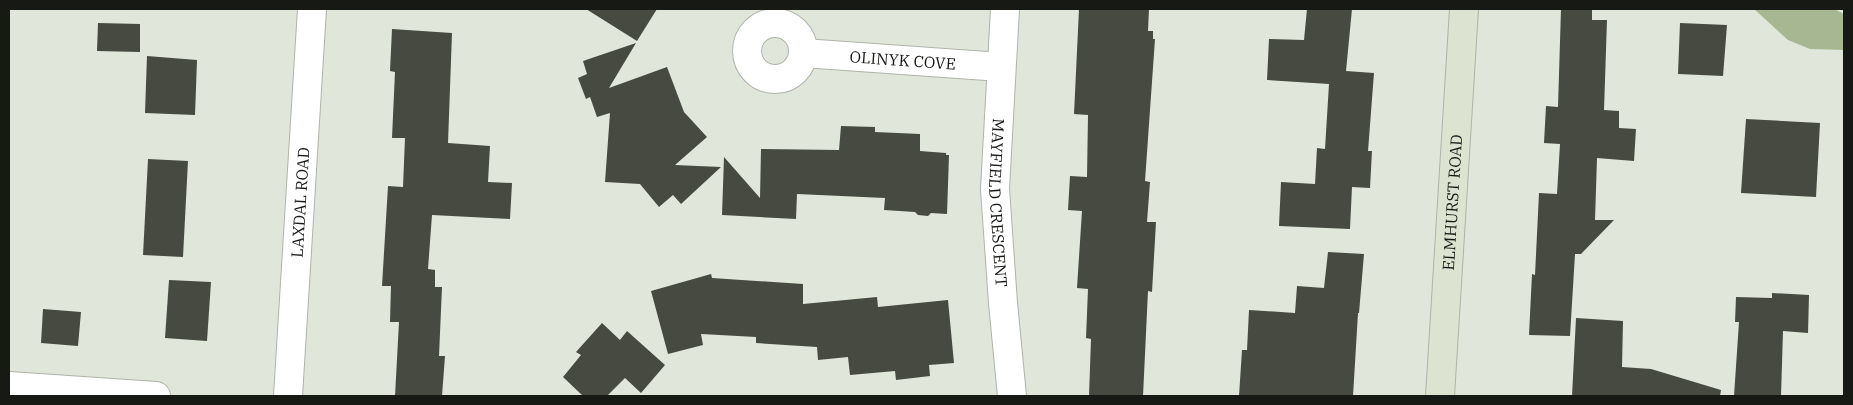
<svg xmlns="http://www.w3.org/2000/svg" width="1853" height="405" viewBox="0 0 1853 405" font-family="'IBM Plex Serif',serif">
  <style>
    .forest { fill: #a7b792 }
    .building { fill: #464a40 }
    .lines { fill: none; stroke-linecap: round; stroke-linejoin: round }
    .street-casing { stroke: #afb4a9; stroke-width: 30 }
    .secondary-casing { stroke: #afb4a9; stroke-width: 30 }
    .street { stroke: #fff; stroke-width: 28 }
    .secondary { stroke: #dce3d0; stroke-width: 28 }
    .labels { text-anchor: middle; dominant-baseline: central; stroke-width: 5; stroke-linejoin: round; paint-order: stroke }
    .street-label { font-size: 16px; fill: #171915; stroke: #e1e6da }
  </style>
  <rect width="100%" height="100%" fill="#e1e6da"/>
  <polygon class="forest" points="1754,9 1834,9 1844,14 1844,50 1810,49 1788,40"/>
  <g class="building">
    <polygon points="586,9 657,9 637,41"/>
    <polygon points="1079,9 1149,9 1148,31 1153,31 1153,39 1155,39 1145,181 1150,182 1147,222 1156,222 1152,292 1148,291 1143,396 1089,396 1091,339 1086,338 1088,289 1077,288 1082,211 1068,210 1070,176 1087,177 1088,115 1074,114"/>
    <polygon points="1307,9 1352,9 1346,71 1374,73 1368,151 1372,151 1370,188 1352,187 1350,229 1279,226 1281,182 1315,184 1317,148 1325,149 1329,84 1267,80 1269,39 1304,40"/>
    <polygon points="1561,9 1592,9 1592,20 1607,20 1604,110 1619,111 1619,128 1636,129 1634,161 1597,158 1595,220 1614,220 1581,254 1575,254 1570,336 1529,335 1532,274 1535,275 1539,193 1557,194 1560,144 1544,143 1546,106 1558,107"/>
    <polygon points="98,23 140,24 140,52 97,51"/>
    <polygon points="1680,23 1727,25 1723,76 1678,74"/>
    <polygon points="392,29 452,33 448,143 490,146 488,182 512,183 510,219 432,215 428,269 435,270 435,287 442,287 439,356 445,356 442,396 395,396 399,322 390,322 391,286 382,286 388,186 403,187 405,138 392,138 395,72 390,71"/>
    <polygon points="636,43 609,88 667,67 684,112 707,137 675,165 721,167 681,204 673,195 659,207 640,184 605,182 610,113 597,117 590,97 586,99 578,78 587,74 583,61"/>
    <polygon points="147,56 197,60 195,115 145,113"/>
    <polygon points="1746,119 1820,123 1816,197 1741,193"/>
    <polygon points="841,126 875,127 875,132 920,134 920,151 946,153 946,155 949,155 947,214 931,213 928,216 918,215 915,212 884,210 885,198 797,194 796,219 722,215 724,157 760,198 761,149 839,150"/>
    <polygon points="148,159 188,161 183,257 143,255"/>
    <polygon points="1328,252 1364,254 1359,313 1358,313 1353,396 1239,396 1242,350 1247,350 1249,310 1295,313 1297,286 1324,288"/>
    <polygon points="711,274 712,278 803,284 803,304 877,297 878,307 948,300 954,363 929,365 930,376 896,380 895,371 850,375 848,357 818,360 817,347 756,343 756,337 701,334 703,345 668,354 651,291"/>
    <polygon points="169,280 211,282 207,341 165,338"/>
    <polygon points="1772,293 1809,295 1808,333 1783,331 1781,396 1734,396 1739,322 1735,322 1736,297 1772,298"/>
    <polygon points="43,309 81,312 78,346 41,343"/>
    <polygon points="1576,318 1623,321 1622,367 1651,369 1721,390 1720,396 1572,396"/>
    <polygon points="602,323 620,340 627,331 665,365 641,393 625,378 607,396 583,396 563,377 581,355 576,352"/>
  </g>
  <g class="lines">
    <defs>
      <g id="street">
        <path id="s1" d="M1005 9 995 189 1003 303 1012 396"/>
        <circle cx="775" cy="51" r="28"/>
        <path id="s2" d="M803 53 1001 67"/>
        <polyline points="9,386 156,396"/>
        <path id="s3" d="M288 396 312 9"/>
      </g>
      <g id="secondary">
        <path id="s4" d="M1440 396 1464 9"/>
      </g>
    </defs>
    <use href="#street" class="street-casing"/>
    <use href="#secondary" class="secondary-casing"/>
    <use href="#street" class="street"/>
    <use href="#secondary" class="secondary"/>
  </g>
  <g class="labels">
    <g class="street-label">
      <text stroke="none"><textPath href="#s2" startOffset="100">OLINYK COVE</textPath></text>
      <text stroke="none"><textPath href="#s3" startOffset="194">LAXDAL ROAD</textPath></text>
      <text stroke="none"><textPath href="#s4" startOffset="194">ELMHURST ROAD</textPath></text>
      <text stroke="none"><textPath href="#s1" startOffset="194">MAYFIELD CRESCENT</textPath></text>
    </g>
  </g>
  <rect width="1853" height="405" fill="none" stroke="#171915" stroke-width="20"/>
</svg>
